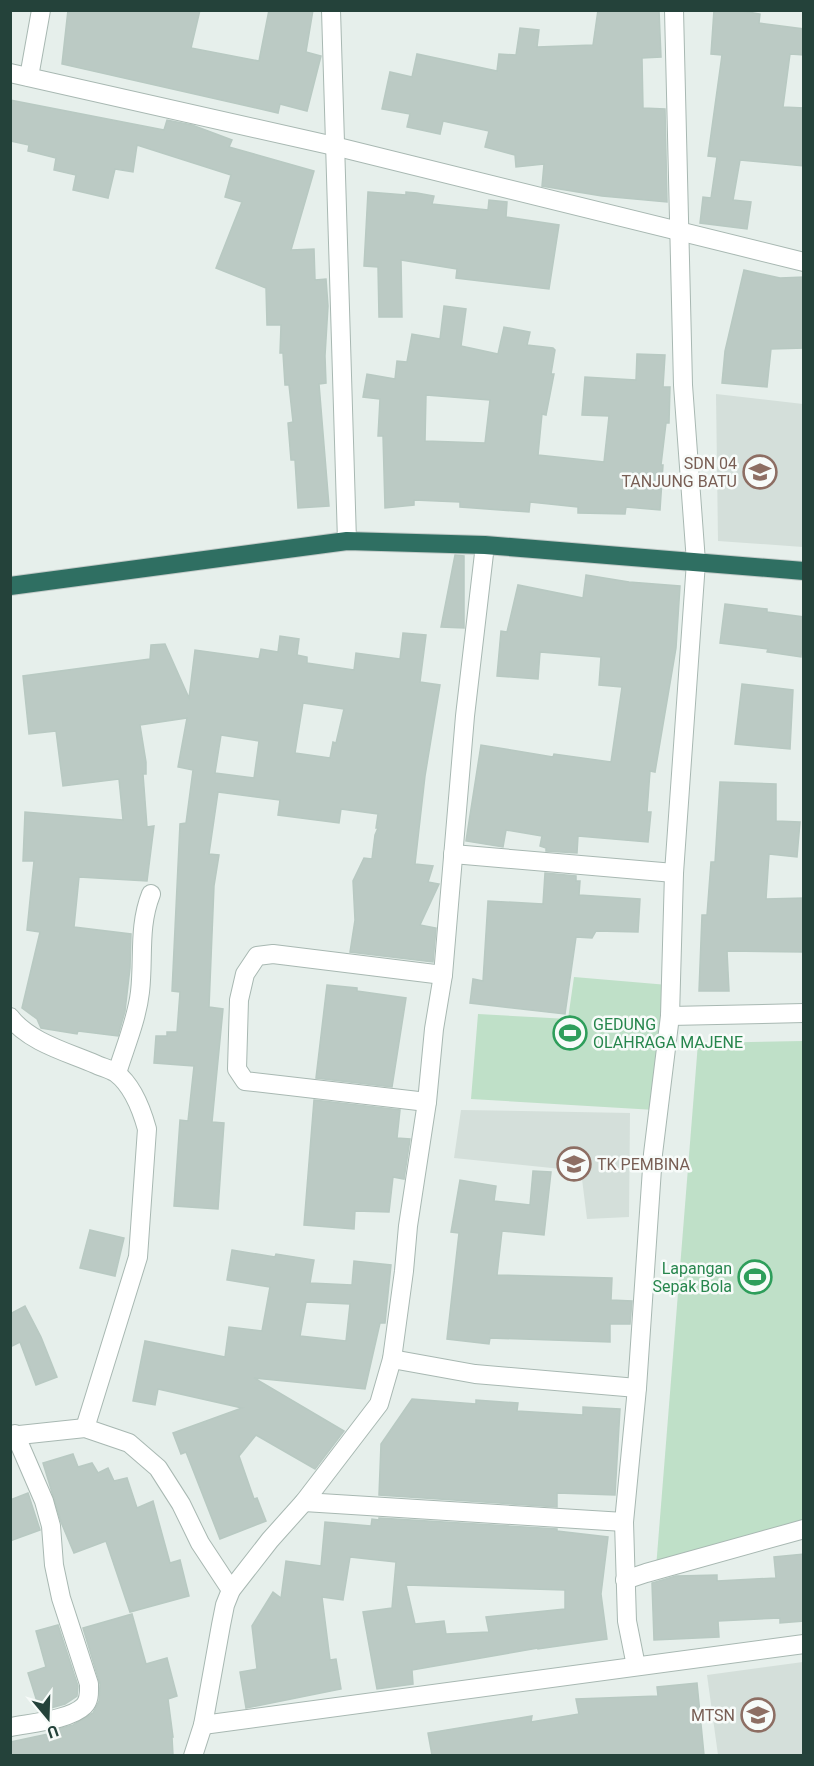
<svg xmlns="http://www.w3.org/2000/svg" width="814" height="1766" viewBox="0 0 814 1766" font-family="Roboto,sans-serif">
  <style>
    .built { fill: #d4dfda }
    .green { fill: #bfe0c8 }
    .building { fill: #bbcac4; stroke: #b8c9c2; stroke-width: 1.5; fill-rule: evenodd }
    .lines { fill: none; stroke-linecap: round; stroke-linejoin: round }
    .minor-casing { stroke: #a8b8b2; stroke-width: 20 }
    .highway-casing { stroke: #c2cac8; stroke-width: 20 }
    .minor { stroke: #fff; stroke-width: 18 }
    .highway { stroke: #2f6f62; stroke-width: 18 }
    .labels { text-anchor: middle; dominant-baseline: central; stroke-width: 5; stroke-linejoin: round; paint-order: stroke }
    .education-label { font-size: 16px; fill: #785e54; stroke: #f7fbf9; text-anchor: end }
    .leisure-label { font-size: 16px; fill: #27864d; stroke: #f7fbf9; text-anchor: start }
  </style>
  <rect width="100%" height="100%" fill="#e6efeb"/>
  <g class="built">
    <polygon points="716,394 803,404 803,547 718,541"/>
    <polygon points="461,1110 630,1113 629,1217 587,1219 581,1171 454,1158"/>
    <polygon points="803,1662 803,1755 718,1755 707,1675"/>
  </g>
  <g class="green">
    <polygon points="574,977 668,985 655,1110 471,1099 478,1014 568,1019"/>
    <polygon points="803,1041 803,1526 656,1568 698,1043"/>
  </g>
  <g class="building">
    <polygon points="68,10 200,10 191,48 259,61 269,10 313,10 306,52 321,56 307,111 280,104 278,113 62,64"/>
    <polygon points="598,10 659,10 661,57 642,58 643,108 665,109 667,202 602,196 542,186 544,164 516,167 515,155 485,147 489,131 443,121 440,134 407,127 410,114 382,109 390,72 412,77 417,54 497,71 499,54 516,55 520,28 539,30 537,47 593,45"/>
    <polygon points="714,10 737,10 760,14 759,23 804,29 804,55 790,54 783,107 804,108 804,166 740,160 733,200 751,202 747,229 700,223 703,197 711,198 717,157 708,156 722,55 711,54"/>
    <polygon points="10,100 164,130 167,120 192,125 232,140 229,147 314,171 291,250 314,249 315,280 326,279 328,306 325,356 326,383 319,384 329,506 298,508 295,460 291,460 288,423 293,422 289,385 285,385 283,353 280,353 281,325 267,325 266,288 216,268 242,202 225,197 231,175 137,145 133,172 115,169 108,198 73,190 76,175 54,170 56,158 28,151 29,145 10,141"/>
    <polygon points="368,192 406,195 406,192 417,193 434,196 432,204 488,210 489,200 507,202 506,217 559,225 549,289 456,278 457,269 401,260 402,317 379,317 378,267 364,266"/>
    <polygon points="744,270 780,278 804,277 804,348 771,349 767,387 722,383 725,351"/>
    <path d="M444 306 466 309 461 346 498 354 504 327 530 332 527 345 553 348 555 350 551 374H554L546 415 542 414 538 455 604 462 609 416 582 415 585 377 636 380 637 354 665 355 663 387H670L669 423H666L661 465H663L660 510 626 507 625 514 578 513V507L530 502 529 512 460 507V502L414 500V505L385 508 383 436H378L380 399 363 397 367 374 395 379 397 361 407 362 412 334 440 339ZM426 395 490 400 485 443 425 441Z"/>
    <polygon points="455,555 464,556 464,628 441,627"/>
    <polygon points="586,575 629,582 680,586 676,648 655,772 650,771 647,812 651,812 648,842 578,836 577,853 546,851 546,848 540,846 542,836 506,830 503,847 466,841 481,745 553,757 554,754 611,762 622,687 599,685 601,657 540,652 538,679 497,676 501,631 507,632 518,585 583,598"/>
    <polygon points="725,604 767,609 767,612 804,617 801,657 767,652 768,649 720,643"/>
    <path d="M403 633 426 635 420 682 440 685 425 776 415 864 433 866 428 882 439 884 420 925 436 928 433 962 350 952 355 920 353 881 364 858 372 859 375 835 378 828H376L378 814 341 809 339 823 278 815 280 800 218 792 209 854 219 855 214 886 209 1007 223 1009 212 1122 224 1123 218 1209 174 1206 180 1120 188 1121 194 1066 154 1063 156 1036H167V1032H177L180 992 172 991 180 824 186 823 193 770 178 767 187 718 140 725 146 762V774H143L147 827 154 826 147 881 79 877 74 927 131 934 130 968 125 1011 118 1036 78 1031 77 1034 41 1028 37 1019 22 1008 40 932 27 930 34 861H23L25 812 123 820 119 779 63 786 56 731 29 734 23 676 150 659 151 645 165 644 189 698 195 650 259 659 261 649 278 652 280 636 299 639 297 655 307 657V663L354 670 356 653 400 659ZM303 703 344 709 336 743 333 742 330 758 295 753ZM221 735 259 741 254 778 215 773Z"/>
    <polygon points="742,684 793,690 790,749 735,744"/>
    <polygon points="720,782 776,784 776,821 800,822 797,857 769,854 766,899 804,898 804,952 727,951 729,991 699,991 702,915 707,915 711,862 715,862"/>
    <polygon points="545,873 576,876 576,881 580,881 579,895 640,899 638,932 596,931 592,938 576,937 565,1014 470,1003 473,979 483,981 488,901 543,904"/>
    <polygon points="327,985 357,988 357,991 406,998 392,1087 316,1078"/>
    <polygon points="314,1100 400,1110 397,1138 410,1139 404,1179 393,1177 389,1212 355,1211 354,1229 304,1225"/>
    <polygon points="533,1171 551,1172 544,1235 502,1231 497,1275 612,1278 611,1300 632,1301 630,1324 610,1324 610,1342 490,1338 489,1344 447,1339 459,1233 451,1232 460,1180 496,1186 494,1201 530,1205"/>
    <polygon points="90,1230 124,1238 115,1276 80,1268"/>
    <path d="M232 1250 275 1257 276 1254 314 1260 310 1283 352 1285 354 1261 391 1265 385 1323H380L365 1389 254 1378 344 1431 315 1469 256 1435 239 1456 254 1499 257 1498 266 1521 220 1539 186 1452 181 1454 173 1433 242 1408 158 1389 155 1405 133 1401 145 1341 225 1357 229 1327 262 1331 270 1287 227 1280ZM306 1302 350 1304 346 1341 300 1336Z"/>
    <polygon points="25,1306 41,1337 57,1377 36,1385 20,1342 10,1347 10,1314"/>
    <polygon points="412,1399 476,1404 476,1400 518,1403 517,1411 583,1415 583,1407 620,1409 615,1495 557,1493 557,1507 379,1495 381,1444"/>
    <polygon points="73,1454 78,1467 92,1463 98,1473 108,1468 114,1481 127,1478 137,1508 153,1501 170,1563 180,1560 189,1596 130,1612 106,1541 74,1553 61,1522 43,1463"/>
    <polygon points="28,1493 40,1530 10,1541 10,1500"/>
    <path d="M379 1518 557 1529V1531L608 1537 601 1594 607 1639 538 1649V1648L412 1670 413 1684 377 1689 363 1612 392 1608 396 1562 350 1557 343 1600 322 1597 330 1660 336 1659 341 1689 246 1708 240 1672 257 1669 252 1626 273 1592 281 1598 286 1561 321 1566 325 1522 371 1526 372 1519 379 1520ZM406 1585 565 1590V1609L486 1617 489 1632 446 1634 444 1621 415 1624Z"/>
    <polygon points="804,1554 804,1621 780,1623 780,1618 718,1621 719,1637 654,1640 652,1583 676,1576 717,1575 717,1581 776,1578 774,1557"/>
    <polygon points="132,1614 146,1664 167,1658 177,1696 168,1699 173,1737 172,1737 173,1755 10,1755 10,1742 48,1734 47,1732 73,1725 93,1713 99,1701 100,1684 83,1628"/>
    <polygon points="58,1625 78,1686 77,1696 65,1704 40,1711 28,1673 46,1667 36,1631"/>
    <polygon points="697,1683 704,1755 432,1755 428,1733 532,1716 531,1722 579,1714 576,1699 658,1696 657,1687"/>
  </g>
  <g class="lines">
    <defs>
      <g id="minor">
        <polyline points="331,10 347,541"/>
        <polyline points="10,73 334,146 804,262"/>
        <polyline points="29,77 41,10"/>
        <polyline points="453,854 674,873"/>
        <polyline points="670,1016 804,1013"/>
        <path d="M10 1017C29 1042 67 1052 95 1064 101 1067 110 1069 116 1073 132 1085 142 1111 147 1129L138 1257 85 1428"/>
        <path d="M117 1073C125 1047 137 1019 140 992 144 958 138 927 151 894"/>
        <polyline points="427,1102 245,1081 237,1069 239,1000 245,974 257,956 273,954 443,975"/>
        <polyline points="392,1359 475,1374 637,1388"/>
        <polyline points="10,1436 85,1428 129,1443 158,1468 181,1504 200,1543 231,1590"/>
        <polyline points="304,1502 624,1522"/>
        <polyline points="625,1580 646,1573 804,1529"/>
        <polyline points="636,1666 627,1621 624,1522 637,1388 653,1154 670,1016 674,873 696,562 683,385 674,10"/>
        <polyline points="203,1725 804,1644"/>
        <path d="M11 1727C30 1723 70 1720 84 1706 90 1700 89 1692 89 1684L61 1598 54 1565 51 1526 44 1501 15 1434"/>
        <polyline points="193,1756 203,1725 221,1625 225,1605 231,1590 270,1540 304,1502 379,1404 392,1359 404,1271 408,1226 427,1102 434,1029 443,975 465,716 485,545"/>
      </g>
      <polyline id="highway" points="10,586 347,541 485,545 804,571"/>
    </defs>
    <use href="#minor" class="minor-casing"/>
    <use href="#highway" class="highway-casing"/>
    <use href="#minor" class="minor"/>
    <use href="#highway" class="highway"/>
  </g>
  <defs>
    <symbol id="school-ring" viewBox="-11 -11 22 22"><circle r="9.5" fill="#f7fbf9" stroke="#8d6e63" stroke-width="1.5"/><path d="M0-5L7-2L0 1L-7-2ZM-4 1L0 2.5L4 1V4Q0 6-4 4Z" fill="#8d6e63"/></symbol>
    <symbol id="stadium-ring" viewBox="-11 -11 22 22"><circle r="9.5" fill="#f7fbf9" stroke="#2e9e5b" stroke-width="1.5"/><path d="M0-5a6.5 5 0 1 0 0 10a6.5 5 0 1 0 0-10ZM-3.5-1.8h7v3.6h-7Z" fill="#2e9e5b"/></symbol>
  </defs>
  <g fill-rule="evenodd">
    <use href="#school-ring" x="741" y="453" width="38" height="38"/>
    <use href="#stadium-ring" x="551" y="1014" width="38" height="38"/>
    <use href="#school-ring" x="555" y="1145" width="38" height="38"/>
    <use href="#stadium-ring" x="736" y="1258" width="38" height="38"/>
    <use href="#school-ring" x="739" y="1696" width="38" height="38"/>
  </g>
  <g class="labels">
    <g class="education-label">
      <text x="737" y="463">SDN 04<tspan x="737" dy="18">TANJUNG BATU</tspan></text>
      <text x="597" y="1164" text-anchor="start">TK PEMBINA</text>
      <text x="735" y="1715">MTSN</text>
    </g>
    <g class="leisure-label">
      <text x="593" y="1024">GEDUNG<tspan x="593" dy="18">OLAHRAGA MAJENE</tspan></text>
      <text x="732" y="1268" text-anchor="end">Lapangan<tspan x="732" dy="18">Sepak Bola</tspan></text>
    </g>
  </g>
  <rect width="814" height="1766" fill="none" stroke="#24423a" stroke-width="24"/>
  <g transform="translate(48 1718) rotate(161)" stroke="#f7fbf9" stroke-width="4.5" paint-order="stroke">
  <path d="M0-4.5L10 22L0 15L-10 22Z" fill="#24423a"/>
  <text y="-9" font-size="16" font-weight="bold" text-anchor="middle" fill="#24423a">U</text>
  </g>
</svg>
